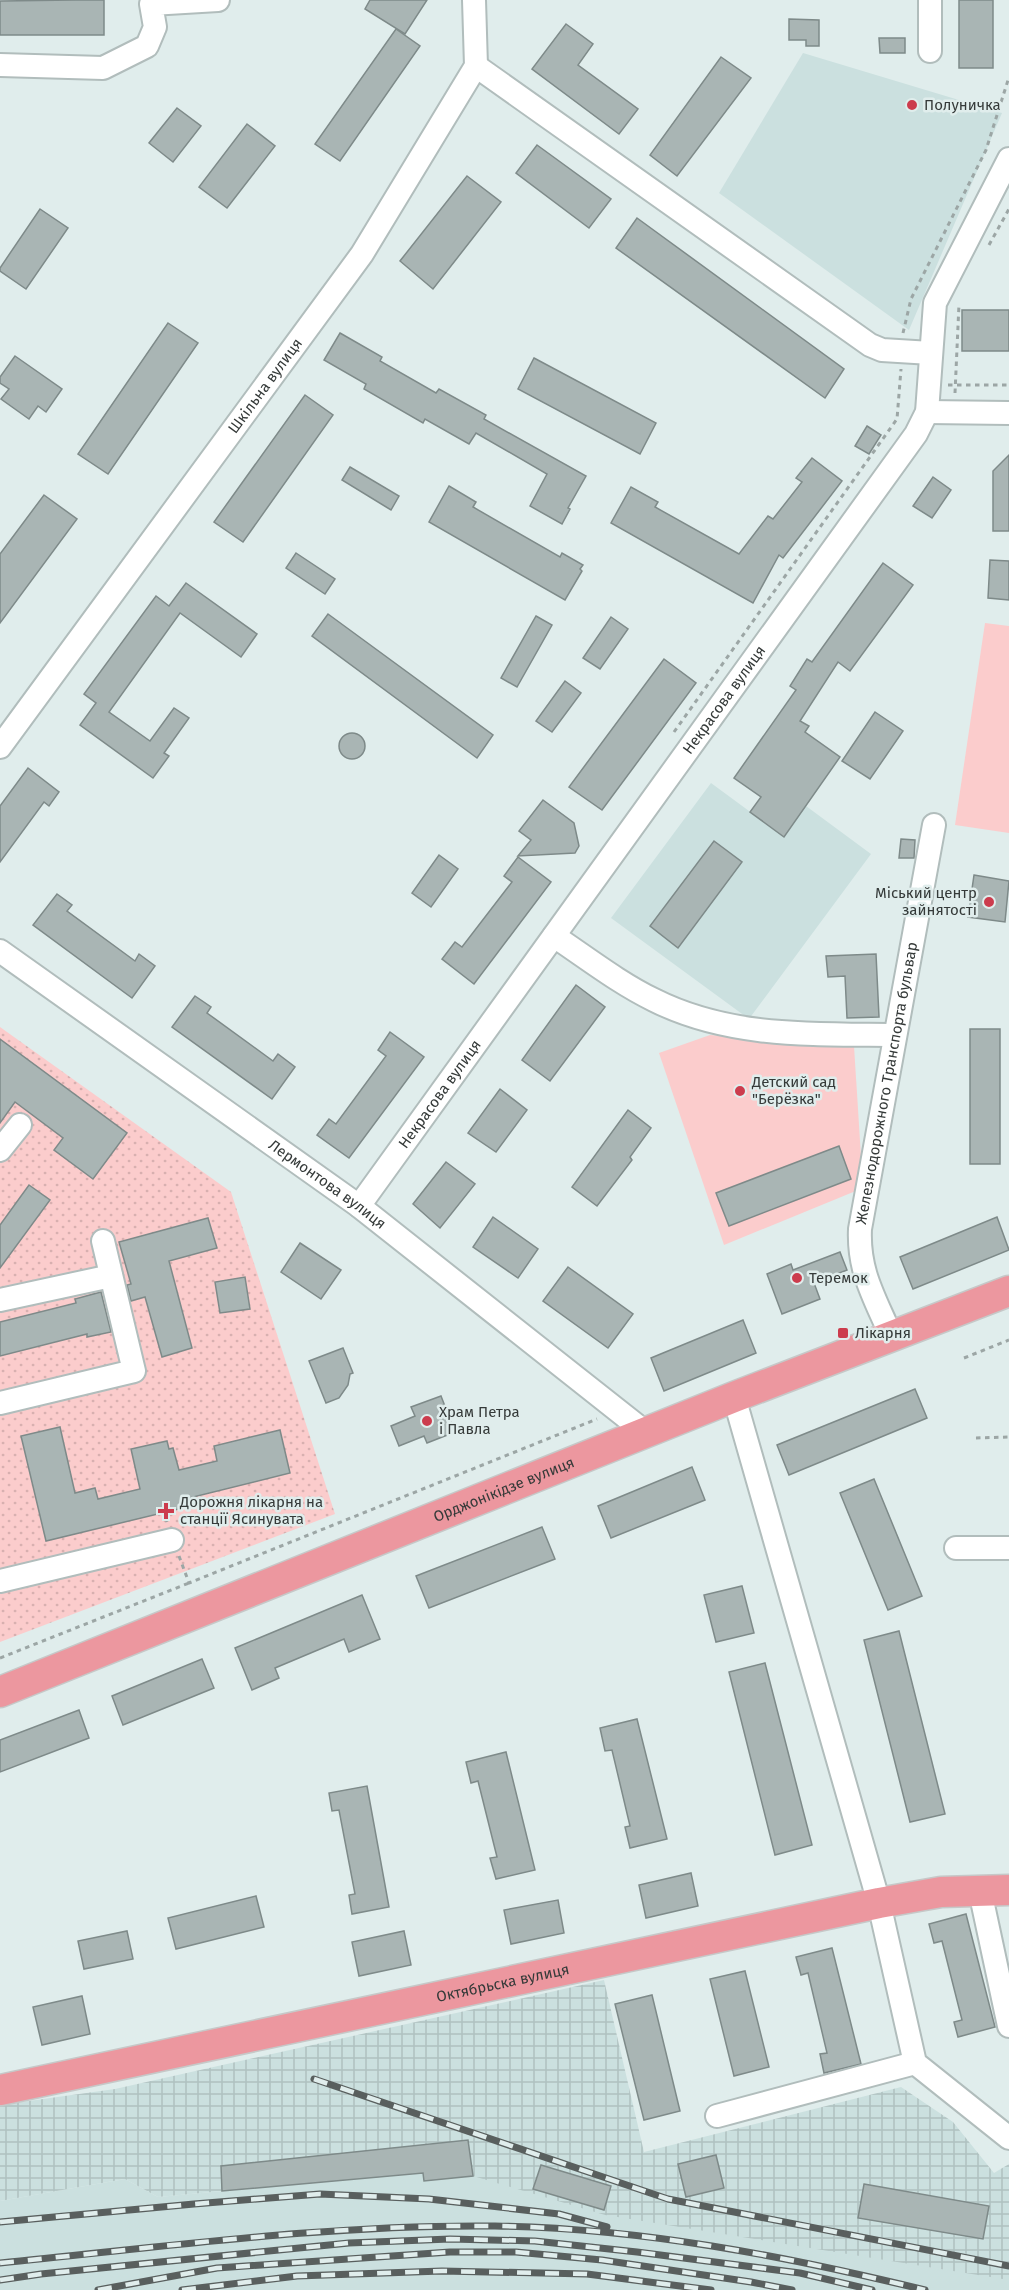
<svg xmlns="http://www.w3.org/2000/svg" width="1009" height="2290" viewBox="0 0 1009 2290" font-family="'Fira Sans',sans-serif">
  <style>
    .built { fill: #cbe0df }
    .industrial { fill: url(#industrial-grid) }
    .green { fill: #fbcccc }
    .park { fill: url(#park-dots) }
    .building { fill: #a9b5b4; stroke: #7e8a89; stroke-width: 1.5 }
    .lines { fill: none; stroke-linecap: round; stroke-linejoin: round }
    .minor-casing { stroke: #b1bdbc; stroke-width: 26 }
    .major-casing { stroke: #c6c8c8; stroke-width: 33 }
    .path { stroke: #9ca6a5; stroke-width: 3; stroke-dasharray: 4.5 4.5; stroke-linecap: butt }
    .minor { stroke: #fff; stroke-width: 22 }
    .major { stroke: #ec979f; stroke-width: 30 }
    .rail-casing { stroke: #595f5e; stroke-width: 7 }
    .rail { stroke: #e0edec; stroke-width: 4.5; stroke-dasharray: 14; stroke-linecap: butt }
    .poi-dot { fill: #cc3c4d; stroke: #e0edec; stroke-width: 2 }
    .labels { text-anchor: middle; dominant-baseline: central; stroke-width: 5; stroke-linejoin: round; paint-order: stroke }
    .poi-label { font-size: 15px; fill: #353a39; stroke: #e0edec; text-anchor: start }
    .street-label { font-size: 15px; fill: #353a39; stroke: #e0edec }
  </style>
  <defs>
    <pattern id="industrial-grid" width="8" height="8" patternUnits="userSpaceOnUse" patternTransform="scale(1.5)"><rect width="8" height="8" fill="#cbe0df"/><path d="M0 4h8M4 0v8" fill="none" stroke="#afc1c0"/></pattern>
    <pattern id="park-dots" width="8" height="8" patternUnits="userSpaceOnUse" patternTransform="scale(1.5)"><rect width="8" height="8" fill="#fbcccc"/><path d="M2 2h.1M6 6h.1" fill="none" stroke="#d8b0b0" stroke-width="1.8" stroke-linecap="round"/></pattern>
  </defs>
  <rect width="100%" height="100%" fill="#e0edec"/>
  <g class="built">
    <polygon points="803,53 1002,113 909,330 719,193"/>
    <polygon points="711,783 783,836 806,806 871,854 749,1019 611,918"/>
    <polygon points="423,2173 424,2181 473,2176 1009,2248 1009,2290 0,2290 0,2201 125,2179 158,2197"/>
  </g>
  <polygon class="industrial" points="604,1980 644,2152 901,2087 953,2122 994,2173 1009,2164 1009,2280 605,2215 473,2176 424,2181 422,2173 158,2197 125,2179 0,2201 0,2105 115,2089"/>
  <g class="green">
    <polygon points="985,623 1009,626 1009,833 955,825"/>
    <polygon points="710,1035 854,1046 863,1188 724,1245 659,1053"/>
  </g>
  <polygon class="park" points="0,1027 231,1192 335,1514 0,1642"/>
  <g class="building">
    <polygon points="75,0 104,0 104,35 0,35 0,1"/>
    <polygon points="370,0 427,0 405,34 365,9"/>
    <rect x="959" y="0" width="34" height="68"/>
    <polygon points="789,19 819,20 819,46 806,46 806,40 789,40"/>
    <polygon points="566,24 593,44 578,65 638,109 619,134 532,69"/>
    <polygon points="396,29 420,46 340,161 315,144"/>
    <polygon points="879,38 905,38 905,53 880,53"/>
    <polygon points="721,57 751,78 677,176 650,155"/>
    <polygon points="177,108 201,126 173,162 149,143"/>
    <polygon points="247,124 275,146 227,208 199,187"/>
    <polygon points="537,145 611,199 589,228 516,173"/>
    <polygon points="467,176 501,202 433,289 400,261"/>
    <polygon points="40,209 68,228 26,289 0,271 0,268"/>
    <polygon points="637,218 844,369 825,398 616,248"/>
    <rect x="962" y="310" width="47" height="41"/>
    <polygon points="168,323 198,343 108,474 78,454"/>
    <polygon points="340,333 382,357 380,361 436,393 439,389 486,415 484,419 586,476 568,508 570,509 562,524 530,506 547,474 476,433 469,444 425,419 423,423 364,389 366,384 324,360"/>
    <polygon points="15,356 62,389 46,412 38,406 29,419 1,399 9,389 0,383 0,377"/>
    <polygon points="534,358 656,423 640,454 518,389"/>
    <polygon points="305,395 333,415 243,542 214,522"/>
    <polygon points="867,426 881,435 869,454 855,446"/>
    <polygon points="1009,455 1009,531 993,531 993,471"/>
    <polygon points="812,458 842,481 783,558 779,555 753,603 611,523 631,487 658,502 655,507 739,554 768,516 773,519 802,482 796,478"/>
    <polygon points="350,467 399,496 391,510 342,480"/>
    <polygon points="933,477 951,490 932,518 913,506"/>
    <polygon points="449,486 476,502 473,507 560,557 562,553 583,565 580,569 582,571 565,600 429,522"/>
    <polygon points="44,495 77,519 0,623 0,554"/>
    <polygon points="296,553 335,579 325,594 286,568"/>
    <polygon points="990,560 1009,561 1009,600 988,598"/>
    <polygon points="883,563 913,585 850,671 838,662 800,721 809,726 805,732 840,757 784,837 750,812 761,797 734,778 796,690 790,686 807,659 812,662"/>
    <polygon points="186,583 257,634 241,657 180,613 109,712 150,741 174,708 189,718 164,753 169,756 153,778 80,725 96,703 84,694 156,596 169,606"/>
    <polygon points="328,614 493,735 477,758 312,636"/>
    <polygon points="536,616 552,625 517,687 501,678"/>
    <polygon points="611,617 628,629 600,669 583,658"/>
    <polygon points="664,659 696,683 602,810 569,787"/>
    <polygon points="565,681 581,693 552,732 536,721"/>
    <polygon points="875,712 903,731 870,779 842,761"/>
    <circle cx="352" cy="746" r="13"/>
    <polygon points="28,768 59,792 49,806 44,802 0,862 0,806"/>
    <polygon points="543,800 574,823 579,846 575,853 518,856 531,840 519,831"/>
    <polygon points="901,839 915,840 914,858 899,858"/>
    <polygon points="714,841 742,862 678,948 650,926"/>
    <polygon points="439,855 458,869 431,907 412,893"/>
    <polygon points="518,857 551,882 474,984 442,959 455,942 462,947 512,882 504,876"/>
    <polygon points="974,875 1009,881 1005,922 968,917"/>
    <polygon points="57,894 72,905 67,911 135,961 139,954 155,966 132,998 33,925"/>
    <polygon points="876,954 879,1017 847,1018 845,976 828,977 826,956"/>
    <polygon points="576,985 605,1007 550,1081 522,1060"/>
    <polygon points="195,996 211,1007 207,1013 273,1061 278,1054 295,1067 272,1099 172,1027"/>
    <rect x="970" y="1029" width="30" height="135"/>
    <polygon points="390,1032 424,1057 349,1158 317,1135 329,1119 336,1124 386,1056 378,1050"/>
    <polygon points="0,1039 127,1133 93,1179 54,1150 63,1138 15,1102 0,1123"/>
    <polygon points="500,1089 527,1110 496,1152 468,1133"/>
    <polygon points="628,1110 651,1128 630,1157 632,1160 597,1206 572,1187"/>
    <polygon points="839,1146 851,1179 729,1226 716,1193"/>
    <polygon points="446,1162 475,1184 440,1228 413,1204"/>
    <polygon points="29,1185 50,1200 0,1268 0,1225"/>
    <polygon points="493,1217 538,1249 518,1278 473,1247"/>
    <polygon points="997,1217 1009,1250 913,1289 900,1257"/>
    <polygon points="208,1218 217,1248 169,1261 192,1348 162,1357 145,1297 131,1301 127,1285 131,1284 119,1242"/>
    <polygon points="300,1243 341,1270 321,1299 281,1272"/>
    <polygon points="840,1252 847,1270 814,1283 820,1299 782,1314 767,1274 791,1264 793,1270"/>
    <polygon points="568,1267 633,1314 608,1348 543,1301"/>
    <polygon points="245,1277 250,1309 220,1313 215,1282"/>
    <polygon points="101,1292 111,1332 87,1337 87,1334 0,1356 0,1322 76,1303 75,1299"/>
    <polygon points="743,1320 756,1353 664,1391 651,1358"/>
    <polygon points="343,1348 353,1373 350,1374 348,1385 339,1398 326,1403 309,1361"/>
    <polygon points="915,1389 927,1418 789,1475 777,1445"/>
    <polygon points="441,1396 455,1432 427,1443 424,1436 399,1446 391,1426 415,1416 411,1407"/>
    <polygon points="60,1427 75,1493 95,1488 98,1499 140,1489 131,1449 167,1441 169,1449 173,1448 179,1470 217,1461 214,1446 280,1430 290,1473 189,1498 191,1506 46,1541 21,1436"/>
    <polygon points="692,1467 705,1500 611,1538 598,1506"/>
    <polygon points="874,1479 922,1596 888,1610 840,1493"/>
    <polygon points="542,1527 555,1559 429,1608 416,1576"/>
    <polygon points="742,1586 754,1633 716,1642 704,1595"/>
    <polygon points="362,1595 380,1639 349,1652 344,1639 275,1668 279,1678 252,1690 235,1648"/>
    <polygon points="899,1631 945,1814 910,1822 864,1640"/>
    <polygon points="202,1659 214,1688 123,1725 112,1696"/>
    <polygon points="765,1663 812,1845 775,1855 729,1672"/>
    <polygon points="79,1710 89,1738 0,1772 0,1740"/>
    <polygon points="637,1719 667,1839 630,1848 625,1827 630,1826 612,1750 605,1751 600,1728"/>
    <polygon points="506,1752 535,1870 496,1879 490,1858 497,1857 478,1781 471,1783 466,1762"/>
    <polygon points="367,1786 389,1907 352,1914 349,1895 355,1894 339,1810 332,1811 329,1793"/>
    <polygon points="691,1873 698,1906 646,1918 639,1885"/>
    <polygon points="256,1896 264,1927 176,1949 168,1918"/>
    <polygon points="558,1900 564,1933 511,1944 504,1910"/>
    <polygon points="966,1914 995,2027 958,2037 954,2022 962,2020 942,1941 934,1943 929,1924"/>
    <polygon points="127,1931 133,1959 84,1969 78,1941"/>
    <polygon points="404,1931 411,1965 359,1976 352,1942"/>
    <polygon points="832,1948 861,2064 824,2073 820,2054 827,2053 808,1973 801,1975 796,1957"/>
    <polygon points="745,1971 769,2067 734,2076 710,1979"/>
    <polygon points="652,1995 680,2111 644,2120 615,2004"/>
    <polygon points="82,1996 90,2034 42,2045 33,2007"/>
    <polygon points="468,2140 473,2176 424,2181 423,2173 222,2191 221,2166"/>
    <polygon points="716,2155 724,2188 686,2197 678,2164"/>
    <polygon points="541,2165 611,2186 604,2210 533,2189"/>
    <polygon points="864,2184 989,2206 983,2239 858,2218"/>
  </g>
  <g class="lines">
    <defs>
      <g id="minor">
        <polyline points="930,0 930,51"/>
        <polyline points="0,65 103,68 147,46 155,27 151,4 218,0"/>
        <polyline points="476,66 870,345 882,350 931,353"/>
        <polyline points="927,412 1009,413"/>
        <path id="s1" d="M0 747 362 254 476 66 474 0"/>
        <path d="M554 936C587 958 619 983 654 1000 729 1038 813 1034 895 1035"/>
        <path id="s2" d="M0 951 359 1206 645 1432"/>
        <polyline points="0,1150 20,1125"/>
        <path id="s3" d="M359 1206 916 434 927 412 935 303 1009 159"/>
        <polyline points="0,1300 111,1276"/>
        <path id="s4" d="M891 1336C875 1298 858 1272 860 1229L934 825"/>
        <polyline points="734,1397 879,1903 915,2063 1009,2138"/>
        <polyline points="0,1403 134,1371 103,1241"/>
        <polyline points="956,1548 1009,1548"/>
        <polyline points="0,1581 172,1540"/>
        <polyline points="980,1891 1009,2026"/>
        <polyline points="717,2116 915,2063"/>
      </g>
      <g id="major">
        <path id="s5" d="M0 1692 734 1397 1009 1291"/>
        <path id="s6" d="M0 2090 879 1903 941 1892 1009 1890"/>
      </g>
    </defs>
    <use href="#minor" class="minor-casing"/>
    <use href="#major" class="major-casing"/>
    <g class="path">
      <polyline points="989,245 1009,209"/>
      <polyline points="903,333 911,299 986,150 1009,77"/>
      <polyline points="948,385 1009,385"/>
      <polyline points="955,393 959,304"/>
      <polyline points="674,732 897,419 901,369"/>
      <polyline points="964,1358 1009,1340"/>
      <polyline points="976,1438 1009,1437"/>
      <polyline points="164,1512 167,1522"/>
      <polyline points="179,1556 189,1583 597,1419"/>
      <polyline points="0,1658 189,1583"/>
    </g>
    <use href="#minor" class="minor"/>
    <use href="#major" class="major"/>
    <defs>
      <g id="rail">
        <polyline points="314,2079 668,2199 1009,2266"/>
        <polyline points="0,2222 194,2204 320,2194 429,2199 559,2214 607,2227"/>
        <path d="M0 2263C164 2247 330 2224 495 2226 640 2228 785 2256 925 2290"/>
        <polyline points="0,2280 41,2274 349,2243 450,2239 535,2241 637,2252 800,2273 872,2290"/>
        <polyline points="98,2290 217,2268 450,2252 516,2252 602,2260 751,2282 792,2290"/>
        <polyline points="182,2290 297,2276 442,2271 587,2274 711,2290"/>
      </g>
    </defs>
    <use href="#rail" class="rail-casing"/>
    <use href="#rail" class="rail"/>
  </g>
  <g class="poi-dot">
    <circle cx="912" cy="105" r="6"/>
    <circle cx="989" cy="902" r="6"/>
    <circle cx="740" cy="1091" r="6"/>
    <circle cx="797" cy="1278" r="6"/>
    <rect x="837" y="1327" width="12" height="12" rx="3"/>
    <circle cx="427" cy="1421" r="6"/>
    <path d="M163 1502h6v6h6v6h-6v6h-6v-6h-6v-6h6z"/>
  </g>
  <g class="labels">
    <g class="poi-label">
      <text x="924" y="105">Полуничка</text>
      <text x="977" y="893" text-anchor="end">Міський центр<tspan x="977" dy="17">зайнятості</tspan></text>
      <text x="752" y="1082">Детский сад<tspan x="752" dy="17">"Берёзка"</tspan></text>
      <text x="809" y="1278">Теремок</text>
      <text x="855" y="1333">Лікарня</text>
      <text x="439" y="1412">Храм Петра<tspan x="439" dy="17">і Павла</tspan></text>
      <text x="180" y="1502">Дорожня лікарня на<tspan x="180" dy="17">станції Ясинувата</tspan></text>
    </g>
    <g class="street-label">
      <text stroke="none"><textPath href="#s1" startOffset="448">Шкільна вулиця</textPath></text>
      <text stroke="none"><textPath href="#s3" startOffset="624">Некрасова вулиця</textPath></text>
      <text stroke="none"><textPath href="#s4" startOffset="261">Железнодорожного Транспорта бульвар</textPath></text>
      <text stroke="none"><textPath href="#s3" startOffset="138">Некрасова вулиця</textPath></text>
      <text stroke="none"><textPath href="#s2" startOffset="402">Лермонтова вулиця</textPath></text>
      <text stroke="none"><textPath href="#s5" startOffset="543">Орджонікідзе вулиця</textPath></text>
      <text stroke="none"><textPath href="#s6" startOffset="514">Октябрьска вулиця</textPath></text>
    </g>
  </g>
</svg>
